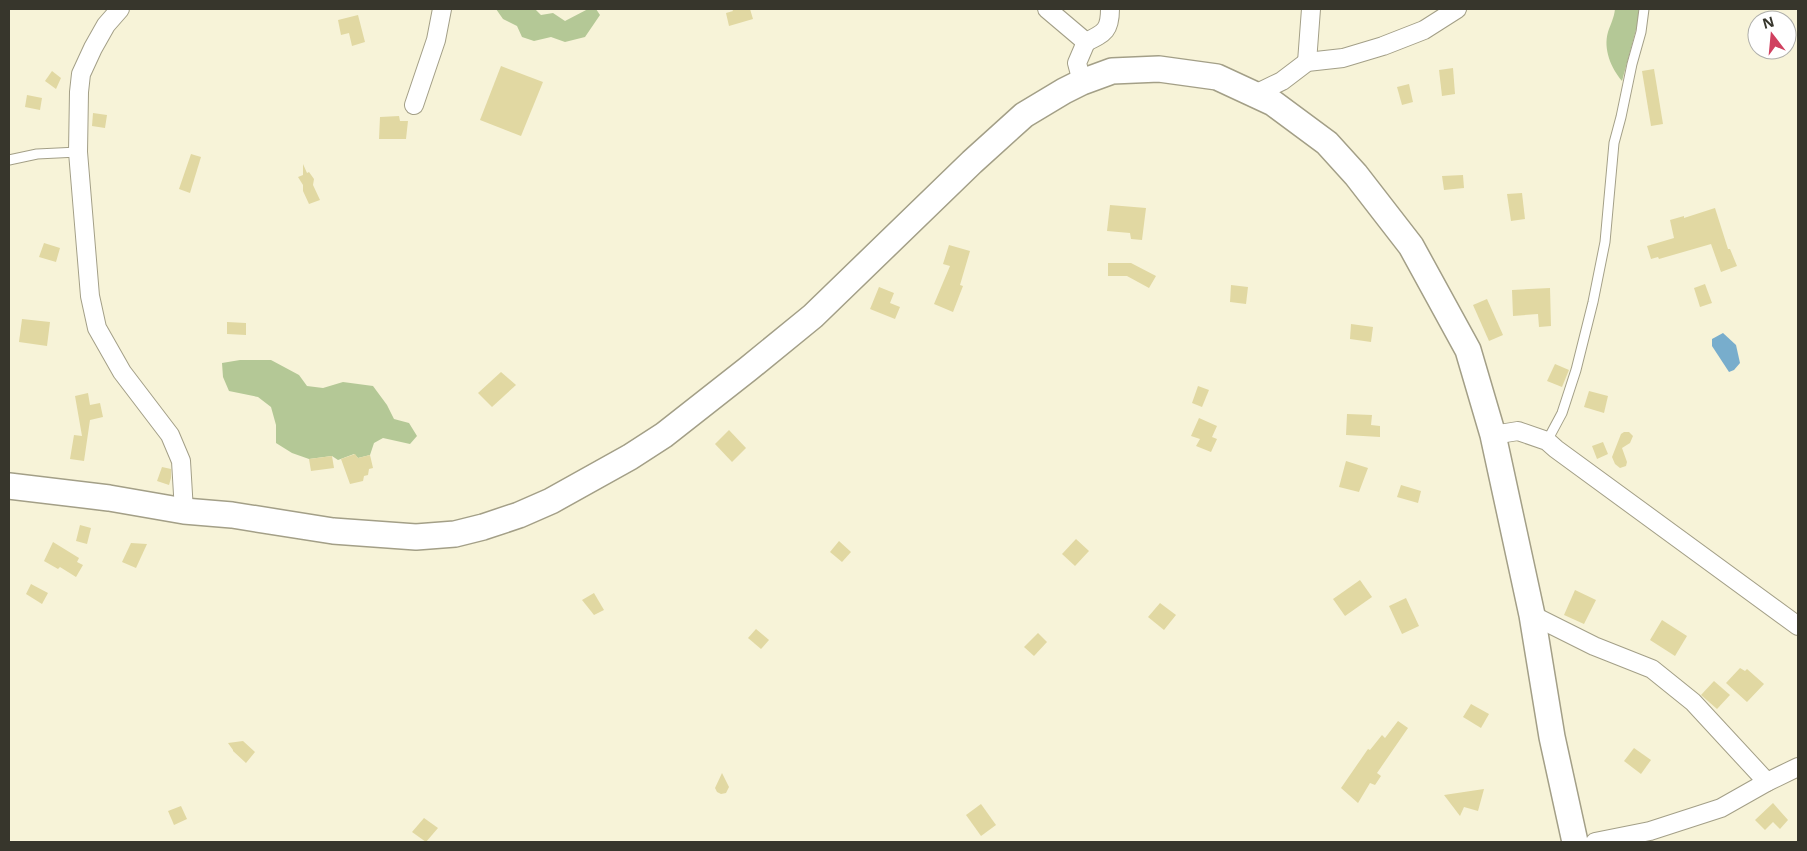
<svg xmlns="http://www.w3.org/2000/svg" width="1807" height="851" viewBox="0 0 1807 851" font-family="'Open Sans',sans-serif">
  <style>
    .forest { fill: #b4c896 }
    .water { fill: #78adcc }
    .building { fill: #e1d8a2 }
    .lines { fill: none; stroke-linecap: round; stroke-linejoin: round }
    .lane-casing { stroke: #a39f87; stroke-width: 11 }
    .street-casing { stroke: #a39f87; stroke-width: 20 }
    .secondary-casing { stroke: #a39f87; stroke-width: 28 }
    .lane { stroke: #fff; stroke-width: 9 }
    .street { stroke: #fff; stroke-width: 18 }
    .secondary { stroke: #fff; stroke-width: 25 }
  </style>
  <rect width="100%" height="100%" fill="#f7f3d8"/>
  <g class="forest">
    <polygon points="496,9 535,9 541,15 553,13 565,21 588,9 596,9 600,15 585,37 565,42 551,37 534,41 522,37 517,26 503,19"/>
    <path d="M1615 9H1639L1637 26 1622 81C1611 68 1603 49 1608 32 1611 23 1614 18 1615 9Z"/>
    <polygon points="240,360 271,360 299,375 307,386 323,388 343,382 373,386 387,405 394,419 409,423 417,436 410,444 383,438 374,443 370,455 358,458 354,454 338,460 332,456 309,459 292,453 276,443 276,425 271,407 258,397 229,391 223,377 222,363"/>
  </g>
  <polygon class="water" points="1723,333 1736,345 1740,363 1734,370 1729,372 1712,346 1712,339"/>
  <g class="building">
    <polygon points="732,9 750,9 753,19 729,26 726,13 733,11"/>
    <polygon points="358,15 365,42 352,46 349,33 341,35 338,20"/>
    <polygon points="501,66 543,82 521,136 480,120"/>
    <polygon points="1453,68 1455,94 1442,96 1439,70"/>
    <polygon points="1654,69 1663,124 1651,126 1642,71"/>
    <polygon points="52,71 61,78 56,89 45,81"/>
    <polygon points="1409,84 1413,102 1402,105 1397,87"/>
    <polygon points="27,95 42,98 40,110 25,107"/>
    <polygon points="93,113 107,115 105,128 92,126"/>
    <polygon points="399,116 400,121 408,121 406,139 379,139 380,117"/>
    <polygon points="191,154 201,157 190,193 179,189"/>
    <polygon points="303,164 307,173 309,172 314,179 313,185 320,200 309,204 303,191 303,185 298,177 303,175"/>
    <polygon points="1463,175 1464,188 1444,190 1442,176"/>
    <polygon points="1522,193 1525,219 1511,221 1507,194"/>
    <polygon points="1110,205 1146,208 1142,240 1131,239 1130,233 1107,231"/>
    <polygon points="1715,208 1728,249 1730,249 1737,266 1721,272 1711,244 1659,259 1658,257 1651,259 1647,246 1674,238 1670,220 1684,216 1684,218"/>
    <polygon points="44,243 60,248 56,262 39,257"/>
    <polygon points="949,245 970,251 960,285 963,286 953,312 934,304 950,266 943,264"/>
    <polygon points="1108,263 1131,263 1156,276 1149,288 1127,276 1108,276"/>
    <polygon points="1705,284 1712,303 1700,307 1694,288"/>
    <polygon points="1231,285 1248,287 1246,304 1230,302"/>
    <polygon points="879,287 894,293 890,303 900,307 895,319 870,309"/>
    <polygon points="1550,288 1551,326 1539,327 1538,314 1513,316 1512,290"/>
    <polygon points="1487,299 1503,335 1489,341 1473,305"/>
    <polygon points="22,319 50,322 47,346 19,342"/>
    <polygon points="227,322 246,323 246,335 227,334"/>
    <polygon points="1351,324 1373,327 1371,342 1350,339"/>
    <polygon points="1555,364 1569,370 1562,387 1547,381"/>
    <polygon points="501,372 516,385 492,407 478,393"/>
    <polygon points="1198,386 1209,390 1202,407 1192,403"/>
    <polygon points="1589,391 1608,396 1604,413 1584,407"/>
    <polygon points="88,393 90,405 100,403 103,417 90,420 84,461 70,459 74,435 82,436 75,396"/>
    <polygon points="1347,414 1372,415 1371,425 1380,426 1380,437 1346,435"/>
    <polygon points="1199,418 1217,426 1212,437 1217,439 1211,452 1196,446 1200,439 1191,436"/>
    <polygon points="729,430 746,448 732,462 715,444"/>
    <polygon points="1624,432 1629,432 1633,436 1630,443 1622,448 1627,462 1626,466 1620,468 1615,464 1612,457 1621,434"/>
    <polygon points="1603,442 1608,454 1597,459 1592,446"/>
    <polygon points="355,454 358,458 370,455 373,468 369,469 368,475 364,476 363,481 350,484 341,459"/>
    <polygon points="332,456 334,468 311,471 309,459"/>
    <polygon points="1346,461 1368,468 1359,492 1339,487"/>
    <polygon points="162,467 171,469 171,478 169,485 157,481"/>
    <polygon points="1401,485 1421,491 1418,503 1397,497"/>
    <polygon points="80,525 91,528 87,544 76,541"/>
    <polygon points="1076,539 1089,551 1075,566 1062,554"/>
    <polygon points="839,541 851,552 842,562 830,552"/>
    <polygon points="53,542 79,558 77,562 83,565 76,577 60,567 58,569 44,561"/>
    <polygon points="131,543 147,544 136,568 122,562"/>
    <polygon points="1360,580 1372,597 1345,616 1333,599"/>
    <polygon points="31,584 48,593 42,604 26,594"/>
    <polygon points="1575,590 1596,600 1584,624 1564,615"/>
    <polygon points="594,593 604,610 594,615 582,600"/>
    <polygon points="1406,598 1419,626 1402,634 1389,606"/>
    <polygon points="1160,603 1176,615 1164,630 1148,617"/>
    <polygon points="1662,620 1687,636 1675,656 1650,640"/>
    <polygon points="756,629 769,640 761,649 748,638"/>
    <polygon points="1038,633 1047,642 1034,656 1024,647"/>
    <polygon points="1740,668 1745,671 1747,669 1764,684 1747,702 1726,683"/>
    <polygon points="1714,681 1730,695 1717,709 1701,695"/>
    <polygon points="1471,704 1489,714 1481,728 1463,717"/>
    <polygon points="1398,721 1408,728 1377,773 1381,776 1375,785 1370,783 1358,803 1341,788 1368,749 1370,750 1382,735 1385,738"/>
    <polygon points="243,741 255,752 246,763 233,751 233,750 228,743"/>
    <polygon points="1634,748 1651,760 1641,774 1624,761"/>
    <polygon points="722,773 729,787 726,793 721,794 717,792 715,788"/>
    <polygon points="1484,789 1478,811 1464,807 1460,816 1444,795"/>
    <polygon points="1773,803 1788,820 1780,829 1773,822 1765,830 1755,820"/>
    <polygon points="981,804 996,825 981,836 966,815"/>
    <polygon points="181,806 187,819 174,825 168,811"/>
    <polygon points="424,818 438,828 426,842 412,832"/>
  </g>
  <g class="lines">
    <defs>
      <g id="lane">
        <polyline points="9,160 37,154 78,152"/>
        <polyline points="1547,441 1562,413 1576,370 1593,302 1605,242 1614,143 1621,117 1632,64 1641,32 1644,9"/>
      </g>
      <g id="street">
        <polyline points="120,9 106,25 93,48 81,74 79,92 78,152 90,296 97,328 122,372 170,435 181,461 184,511"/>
        <polyline points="1047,9 1086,42 1077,63 1082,82"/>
        <path d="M1086 42C1105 33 1110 30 1110 9"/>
        <polyline points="1307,62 1311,9"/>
        <polyline points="1255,94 1282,81 1307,62 1343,58 1383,46 1424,30 1457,9"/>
        <polyline points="414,105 436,40 442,9"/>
        <polyline points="1493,435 1518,431 1547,441 1556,449 1798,626"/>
        <polyline points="1532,615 1594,646 1652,669 1693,702 1767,782 1798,767"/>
        <polyline points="1595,842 1650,831 1721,808 1767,782"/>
      </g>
      <polyline id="secondary" points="9,486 109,498 184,511 232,515 333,531 416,537 455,534 483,527 519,515 551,501 630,457 664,435 748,369 813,316 972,162 1024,115 1064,91 1082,82 1112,71 1159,69 1217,77 1273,103 1327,143 1356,175 1411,246 1468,350 1493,435 1532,615 1552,737 1575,842"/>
    </defs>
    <use href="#lane" class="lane-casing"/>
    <use href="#street" class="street-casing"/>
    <use href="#secondary" class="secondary-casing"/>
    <use href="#lane" class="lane"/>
    <use href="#street" class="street"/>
    <use href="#secondary" class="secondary"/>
  </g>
  <rect width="1807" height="851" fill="none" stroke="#37362c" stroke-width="20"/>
  <g transform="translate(1772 35) rotate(344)"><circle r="24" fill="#ffffff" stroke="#afafab"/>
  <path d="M0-4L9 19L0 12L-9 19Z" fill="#d0405f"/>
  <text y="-8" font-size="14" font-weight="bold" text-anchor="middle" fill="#37362c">N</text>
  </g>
</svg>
